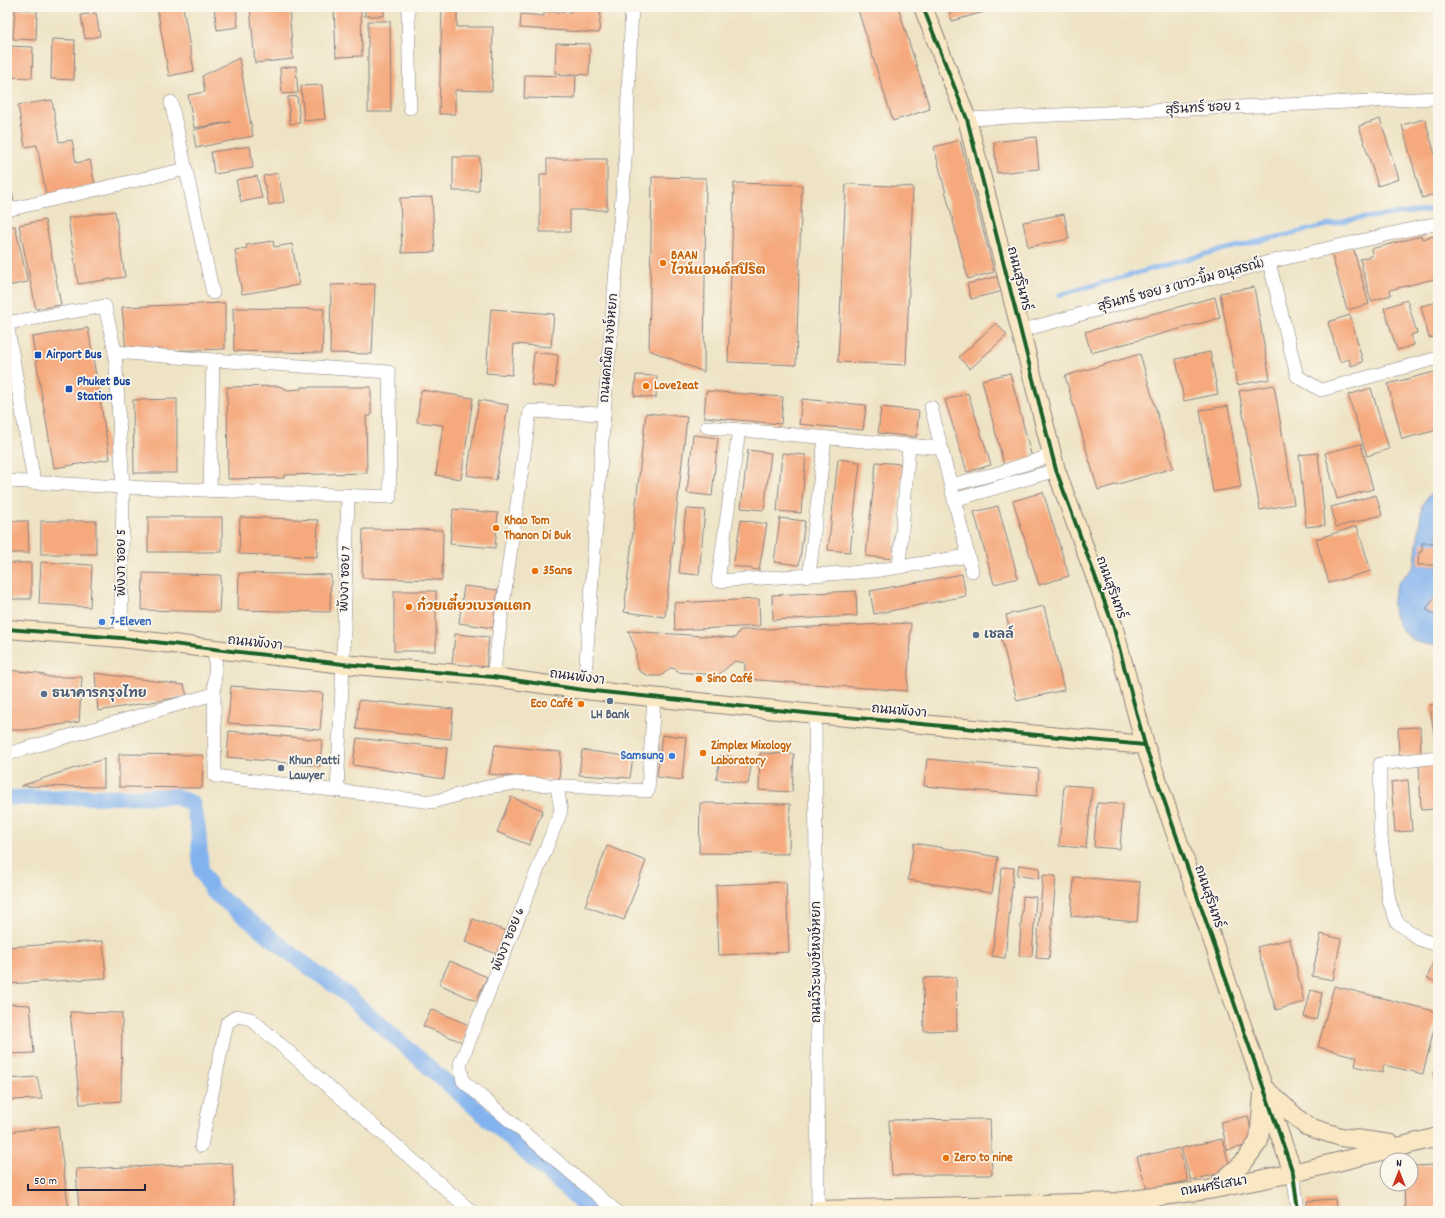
<svg xmlns="http://www.w3.org/2000/svg" width="1445" height="1218" viewBox="0 0 1445 1218" font-family="Dekko,'Playpen Sans Thai',sans-serif">
  <style>
    .water { fill: #83b3ee; stroke: #526a94 }
    .lines { fill: none; stroke-linecap: round; stroke-linejoin: round }
    .stream { stroke: #83b3ee; stroke-width: 4.5 }
    .canal { stroke: #83b3ee; stroke-width: 16 }
    .building { fill: #f5a97d }
    .street-casing { stroke: #888280; stroke-width: 14 }
    .secondary-casing { stroke: #888280; stroke-width: 20 }
    .street { stroke: #fff; stroke-width: 13 }
    .secondary { stroke: #fae7c3; stroke-width: 18 }
    .cycleway-casing { stroke: #fbf7ec; stroke-width: 6 }
    .cycleway { stroke: #1b5e20; stroke-width: 4 }
    .food-dot { fill: #e8710a; stroke: #fbf7ec; stroke-width: 1.5 }
    .transit-dot { fill: #1a4fb4; stroke: #fbf7ec; stroke-width: 1.5 }
    .shop-dot { fill: #3f7fe0; stroke: #fbf7ec; stroke-width: 1.5 }
    .service-dot { fill: #5c6f8a; stroke: #fbf7ec; stroke-width: 1.5 }
    .labels { text-anchor: middle; dominant-baseline: central; stroke-width: 3.5; stroke-linejoin: round; paint-order: stroke }
    .street-label { font-size: 13px; fill: #22223b; stroke: #fbf7ec }
    .food-label { font-size: 13px; font-weight: bold; fill: #c56008; stroke: #fbf7ec; text-anchor: start }
    .transit-label { font-size: 13px; font-weight: bold; fill: #164399; stroke: #fbf7ec; text-anchor: start }
    .shop-label { font-size: 13px; font-weight: bold; fill: #366cbe; stroke: #fbf7ec; text-anchor: start }
    .service-label { font-size: 13px; font-weight: bold; fill: #4e5e75; stroke: #fbf7ec; text-anchor: start }
  </style>
  <rect width="100%" height="100%" fill="#fbf7ec"/>
  <filter id="ink" filterUnits="userSpaceOnUse"><feTurbulence type="fractalNoise" baseFrequency=".025" numOctaves="2"/><feDisplacementMap in="SourceGraphic" scale="8" xChannelSelector="R" yChannelSelector="G"/><feConvolveMatrix kernelMatrix="1 2 1 2 8 2 1 2 1" color-interpolation-filters="sRGB"/></filter>
  <filter id="wash" filterUnits="userSpaceOnUse"><feTurbulence type="fractalNoise" baseFrequency=".012" numOctaves="4" result="noise"/><feDisplacementMap in="SourceGraphic" scale="16" xChannelSelector="R" yChannelSelector="G"/><feGaussianBlur stdDeviation="0.9" result="paint"/><feColorMatrix in="noise" values="0 0 0 0 0 0 0 0 0 0 0 0 0 0 0 0 0 1.4 0 .05"/><feComposite in="paint" operator="in"/></filter>
  <g filter="url(#wash)">
    <rect width="100%" height="100%" fill="#eee3c4"/>
    <path class="water" d="M1438 491V645C1429 645 1420 644 1412 639 1393 627 1387 601 1399 582 1403 576 1412 571 1415 564 1416 558 1416 551 1417 545 1419 532 1420 519 1422 506 1425 499 1430 493 1438 491Z"/>
    <g class="lines">
      <polyline class="stream" points="1059,295 1209,253 1354,219 1438,209"/>
      <polyline class="canal" points="7,798 173,796 192,803 198,828 201,870 212,891 298,959 342,991 495,1125 590,1211"/>
    </g>
    <g id="blocks">
      <g class="building">
        <polygon points="161,7 183,7 194,71 169,76 157,8"/>
        <polygon points="214,7 236,7 238,27 217,30"/>
        <polygon points="250,7 289,7 293,59 255,63"/>
        <polygon points="334,7 361,7 362,56 336,57"/>
        <rect x="365" y="7" width="19" height="9"/>
        <polygon points="442,7 457,7 457,27 493,27 492,91 455,90 455,114 439,114"/>
        <polygon points="571,7 601,7 599,33 520,28 521,14 544,16 544,11 570,13"/>
        <polygon points="857,7 898,7 930,109 893,121"/>
        <polygon points="948,7 990,7 991,10 952,21"/>
        <polygon points="15,9 37,10 36,40 13,39"/>
        <polygon points="96,13 100,36 85,39 81,15"/>
        <polygon points="368,21 390,21 391,112 368,112"/>
        <polygon points="52,39 75,40 74,80 51,79"/>
        <polygon points="556,43 590,44 589,75 555,73"/>
        <polygon points="7,46 33,47 32,78 7,77"/>
        <polygon points="239,58 253,136 196,148 193,130 230,122 194,128 188,95 205,92 202,76"/>
        <polygon points="296,66 298,93 282,94 280,68"/>
        <polygon points="525,75 576,76 575,99 524,98"/>
        <polygon points="322,85 325,119 304,121 301,86"/>
        <polygon points="297,96 300,123 290,124 288,97"/>
        <polygon points="52,100 59,142 72,140 76,163 90,160 95,185 46,195 37,145 25,147 18,105"/>
        <polygon points="1380,119 1399,179 1378,186 1359,126"/>
        <polygon points="1425,119 1438,166 1438,193 1422,198 1402,125"/>
        <polygon points="1036,137 1039,169 997,173 994,142"/>
        <polygon points="960,140 994,272 968,279 934,147"/>
        <polygon points="250,146 253,168 214,174 211,152"/>
        <polygon points="453,157 480,157 479,191 453,191"/>
        <polygon points="547,159 607,159 607,210 570,210 570,232 540,232 540,174 547,174"/>
        <polygon points="278,173 284,202 269,205 263,176"/>
        <polygon points="257,176 262,198 241,202 236,180"/>
        <polygon points="652,177 706,178 704,372 649,350"/>
        <polygon points="7,178 9,178 14,201 7,202"/>
        <polygon points="734,183 802,185 796,365 728,362"/>
        <polygon points="846,184 913,187 906,365 838,362"/>
        <polygon points="432,197 435,252 402,253 400,198"/>
        <polygon points="115,211 125,277 78,284 68,218"/>
        <polygon points="1064,214 1069,239 1028,247 1023,222"/>
        <polygon points="45,220 61,305 36,309 19,225"/>
        <polygon points="15,226 28,282 7,286 7,227"/>
        <polygon points="1438,235 1438,278 1390,290 1391,295 1371,301 1360,259 1372,256 1371,249 1421,236 1422,239"/>
        <polygon points="273,241 274,247 292,244 299,285 242,294 235,250 247,248 246,245"/>
        <polygon points="1353,247 1369,304 1347,310 1331,252"/>
        <polygon points="999,276 1003,291 971,299 967,284"/>
        <polygon points="375,284 372,354 330,353 331,285"/>
        <polygon points="1254,287 1270,379 1237,385 1220,293"/>
        <polygon points="1215,297 1220,318 1091,353 1085,332"/>
        <polygon points="1407,300 1417,333 1411,335 1414,345 1397,350 1384,308"/>
        <polygon points="1438,302 1438,336 1429,338 1421,306"/>
        <polygon points="225,303 225,349 126,352 122,307"/>
        <polygon points="233,308 324,309 322,353 234,351"/>
        <polygon points="491,309 554,314 551,347 514,344 512,375 486,373"/>
        <polygon points="1350,315 1363,362 1351,366 1349,359 1340,362 1328,322"/>
        <polygon points="996,323 1007,335 970,369 959,357"/>
        <polygon points="88,328 110,459 54,468 32,337"/>
        <polygon points="534,352 558,355 555,387 531,385"/>
        <polygon points="1210,352 1218,394 1184,401 1176,359"/>
        <polygon points="1140,354 1173,468 1098,490 1065,376"/>
        <polygon points="1438,371 1438,430 1402,439 1388,384"/>
        <polygon points="1010,373 1032,458 1004,465 982,380"/>
        <polygon points="636,375 657,376 656,398 634,396"/>
        <polygon points="1274,385 1294,504 1260,510 1239,391"/>
        <polygon points="279,386 288,390 301,389 301,387 371,387 371,416 366,416 367,473 284,475 284,478 228,479 227,387"/>
        <polygon points="1371,388 1389,449 1367,456 1348,395"/>
        <polygon points="421,390 473,398 461,479 436,475 443,425 417,422"/>
        <polygon points="706,391 783,397 781,424 704,417"/>
        <polygon points="968,393 991,465 967,472 945,400"/>
        <polygon points="177,399 177,473 134,473 133,400"/>
        <polygon points="802,399 866,405 863,430 799,424"/>
        <polygon points="479,400 508,405 496,480 467,475"/>
        <polygon points="1228,406 1241,487 1213,492 1200,410"/>
        <polygon points="881,407 919,411 916,437 878,433"/>
        <polygon points="646,413 687,417 665,617 624,612"/>
        <polygon points="693,435 718,438 712,496 687,493"/>
        <polygon points="1361,444 1373,489 1337,499 1325,453"/>
        <polygon points="748,450 771,453 764,510 741,508"/>
        <polygon points="782,453 806,455 801,513 777,511"/>
        <polygon points="1318,453 1325,525 1306,527 1299,455"/>
        <polygon points="838,459 860,462 850,552 828,550"/>
        <polygon points="876,462 903,464 893,559 866,556"/>
        <polygon points="1043,492 1069,576 1039,585 1013,501"/>
        <polygon points="1376,495 1382,515 1336,527 1331,507"/>
        <polygon points="998,506 1018,578 994,584 974,512"/>
        <polygon points="453,509 498,513 495,548 450,544"/>
        <polygon points="686,509 705,510 699,575 679,573"/>
        <rect x="148" y="517" width="74" height="35"/>
        <polygon points="240,517 318,520 317,557 239,554"/>
        <polygon points="780,518 805,521 799,565 774,562"/>
        <polygon points="741,520 767,524 759,570 733,566"/>
        <polygon points="7,521 28,521 29,553 7,553"/>
        <rect x="41" y="521" width="55" height="33"/>
        <polygon points="1357,526 1371,571 1329,583 1316,539"/>
        <polygon points="363,529 443,530 442,580 362,578"/>
        <polygon points="1422,543 1438,543 1438,565 1418,565 1419,552 1422,552"/>
        <polygon points="41,562 92,565 90,607 39,604"/>
        <rect x="7" y="563" width="24" height="36"/>
        <polygon points="143,573 221,575 219,612 142,610"/>
        <polygon points="239,573 331,575 330,612 238,610"/>
        <polygon points="962,574 966,596 874,614 870,591"/>
        <polygon points="464,586 498,590 493,628 459,623"/>
        <rect x="394" y="591" width="42" height="60"/>
        <polygon points="856,591 857,616 773,620 772,595"/>
        <polygon points="1436,596 1438,598 1438,618 1426,609"/>
        <polygon points="759,599 760,626 675,630 674,603"/>
        <polygon points="1044,606 1064,690 1017,701 1001,637 1011,635 1006,615"/>
        <polygon points="911,623 907,691 745,679 745,663 735,661 718,675 677,672 676,669 670,668 661,676 649,676 639,671 636,661 636,650 628,631 735,638 740,630"/>
        <polygon points="455,634 489,637 486,668 452,665"/>
        <polygon points="7,670 38,673 49,677 82,677 79,722 24,730 7,730"/>
        <polygon points="95,673 184,685 187,696 98,711"/>
        <polygon points="231,686 323,693 320,730 228,723"/>
        <polygon points="359,700 453,709 451,739 356,729"/>
        <polygon points="1438,703 1438,743 1435,743 1430,705"/>
        <polygon points="1420,727 1421,755 1399,755 1398,728"/>
        <polygon points="229,731 322,740 320,766 227,757"/>
        <polygon points="662,735 686,737 682,780 657,777"/>
        <polygon points="357,738 447,748 444,779 353,765"/>
        <polygon points="495,745 561,752 559,781 489,774"/>
        <polygon points="582,750 633,757 630,778 579,775"/>
        <polygon points="760,753 794,754 792,792 759,790"/>
        <polygon points="119,754 203,755 202,788 119,787"/>
        <polygon points="721,755 752,761 748,784 716,779"/>
        <polygon points="104,759 104,787 21,786 53,775"/>
        <polygon points="927,759 1039,769 1037,796 924,786"/>
        <polygon points="1438,763 1438,809 1421,810 1419,764"/>
        <polygon points="1408,780 1412,831 1395,832 1391,782"/>
        <polygon points="1064,785 1092,787 1086,848 1059,846"/>
        <polygon points="511,797 543,810 529,845 497,832"/>
        <polygon points="700,803 790,804 789,854 699,853"/>
        <polygon points="1097,803 1123,804 1120,849 1094,847"/>
        <polygon points="914,843 998,857 992,893 908,880"/>
        <polygon points="607,846 646,861 624,920 585,906"/>
        <polygon points="1019,865 1040,868 1039,879 1017,875"/>
        <polygon points="1002,867 1014,868 1005,958 992,956"/>
        <polygon points="1043,875 1056,876 1049,959 1036,958"/>
        <polygon points="1074,877 1140,882 1137,922 1071,916"/>
        <polygon points="786,882 789,952 719,955 716,885"/>
        <polygon points="1023,896 1036,897 1032,956 1019,956"/>
        <polygon points="473,919 506,931 497,954 465,942"/>
        <polygon points="1321,934 1341,939 1333,980 1312,976"/>
        <polygon points="1290,939 1304,1002 1276,1010 1257,947"/>
        <polygon points="103,941 106,978 7,984 7,947"/>
        <polygon points="1438,951 1438,983 1427,978"/>
        <polygon points="450,961 487,977 476,1001 439,984"/>
        <polygon points="956,977 957,1030 924,1031 923,978"/>
        <polygon points="1334,986 1438,1012 1423,1074 1384,1065 1382,1073 1355,1066 1357,1057 1318,1047"/>
        <polygon points="1311,990 1322,993 1316,1020 1304,1017"/>
        <polygon points="7,1004 30,1005 34,1053 7,1054"/>
        <polygon points="431,1009 469,1025 462,1042 423,1026"/>
        <polygon points="70,1012 122,1013 121,1101 80,1104"/>
        <polygon points="1438,1071 1438,1090 1437,1090 1433,1073"/>
        <polygon points="37,1077 42,1099 7,1100 7,1079"/>
        <polygon points="1248,1116 1254,1144 1227,1150 1221,1122"/>
        <polygon points="990,1119 992,1175 892,1175 889,1120"/>
        <polygon points="58,1126 69,1211 9,1211 7,1197 7,1132"/>
        <polygon points="1222,1139 1231,1171 1191,1180 1181,1148"/>
        <polygon points="1179,1148 1188,1181 1147,1189 1137,1157"/>
        <polygon points="232,1163 235,1211 79,1211 76,1169"/>
        <polygon points="1438,1165 1438,1209 1405,1209 1404,1184 1411,1184 1411,1166"/>
        <polygon points="1335,1199 1336,1211 1307,1211 1307,1201"/>
      </g>
    </g>
  </g>
  <g filter="url(#ink)">
    <use href="#blocks" fill-opacity="0" stroke="#888280" stroke-width="1"/>
    <g class="lines">
      <defs>
        <g id="street">
          <polyline points="408,7 410,108"/>
          <polyline points="171,102 213,293"/>
          <polyline points="967,119 1438,98"/>
          <polyline points="7,210 186,169"/>
          <polyline points="1269,262 1438,223"/>
          <polyline points="1020,331 1269,262 1297,376 1321,390 1438,358"/>
          <polyline points="931,407 972,571"/>
          <polyline points="707,427 941,448"/>
          <polyline points="739,430 718,581 874,571 968,556"/>
          <polyline points="7,481 123,487 390,497 389,372 213,360 115,352"/>
          <polyline points="34,482 7,323 105,306 115,352 123,487 121,638"/>
          <polyline points="951,485 1002,472 1052,455"/>
          <polyline points="210,491 213,360"/>
          <polyline points="954,500 1056,470"/>
          <polyline points="899,567 909,445"/>
          <polyline points="809,576 825,438"/>
          <polyline points="216,650 214,694 215,776 432,802 487,787 516,783 648,791 654,697"/>
          <polyline points="493,677 530,411 604,414"/>
          <polyline points="584,690 604,414 625,161 632,7"/>
          <polyline points="815,714 818,1210"/>
          <polyline points="7,754 214,694"/>
          <polyline points="1438,757 1380,764 1380,829 1389,901 1397,922 1419,939 1438,945"/>
          <polyline points="557,786 561,811 460,1064 463,1081 616,1211"/>
          <polyline points="337,791 343,664 348,495"/>
          <polyline points="201,1146 227,1023 237,1016 251,1019 471,1211"/>
          <polyline points="1293,1173 1298,1211"/>
        </g>
        <g id="secondary">
          <polyline points="923,7 967,119 1056,470 1113,625 1145,745 1293,1173"/>
          <polyline points="7,629 121,638 343,664 493,677 584,690 815,714 1145,745"/>
          <polyline points="1265,1089 1306,1126 1341,1137 1391,1144"/>
          <polyline points="1215,1188 1243,1163 1259,1141 1263,1094"/>
          <polyline points="818,1211 818,1210 1117,1202 1214,1189 1293,1173 1438,1137"/>
        </g>
      </defs>
      <use href="#street" class="street-casing"/>
      <use href="#secondary" class="secondary-casing"/>
      <use href="#street" class="street"/>
      <use href="#secondary" class="secondary"/>
      <defs>
        <g id="cycleway">
          <polyline points="923,7 967,119 1056,470 1113,625 1145,745 1293,1173 1298,1211"/>
          <polyline points="7,629 121,638 343,664 493,677 584,690 815,714 1145,745"/>
        </g>
      </defs>
      <use href="#cycleway" class="cycleway-casing"/>
      <use href="#cycleway" class="cycleway"/>
    </g>
  </g>
  <g class="food-dot">
    <circle cx="663" cy="263" r="4"/>
    <circle cx="646" cy="386" r="4"/>
    <circle cx="496" cy="528" r="4"/>
    <circle cx="535" cy="571" r="4"/>
    <circle cx="409" cy="607" r="4"/>
    <circle cx="699" cy="679" r="4"/>
    <circle cx="581" cy="704" r="4"/>
    <circle cx="703" cy="753" r="4"/>
    <circle cx="946" cy="1158" r="4"/>
  </g>
  <g class="transit-dot">
    <rect x="34" y="351" width="8" height="8" rx="2"/>
    <rect x="65" y="385" width="8" height="8" rx="2"/>
  </g>
  <g class="shop-dot">
    <circle cx="102" cy="622" r="4"/>
    <circle cx="672" cy="756" r="4"/>
  </g>
  <g class="service-dot">
    <circle cx="976" cy="635" r="4"/>
    <circle cx="44" cy="694" r="4"/>
    <circle cx="610" cy="701" r="4"/>
    <circle cx="281" cy="768" r="4"/>
  </g>
  <g class="labels">
    <g class="street-label">
      <text transform="translate(1203 109) rotate(-3)">สุรินทร์ ซอย 2</text>
      <text transform="translate(1018 279) rotate(76)">ถนนสุรินทร์</text>
      <text transform="translate(1181 286) rotate(-15)">สุรินทร์ ซอย 3 (ขาว-ขิ้ม อนุสรณ์)</text>
      <text transform="translate(610 348) rotate(-85)">ถนนคณิต หงษ์หยก</text>
      <text transform="translate(122 563) rotate(-90)">พังงา ซอย 5</text>
      <text transform="translate(346 579) rotate(-88)">พังงา ซอย 7</text>
      <text transform="translate(1110 588) rotate(70)">ถนนสุรินทร์</text>
      <text transform="translate(255 644) rotate(6)">ถนนพังงา</text>
      <text transform="translate(577 678) rotate(7)">ถนนพังงา</text>
      <text transform="translate(899 712) rotate(5)">ถนนพังงา</text>
      <text transform="translate(1208 897) rotate(71)">ถนนสุรินทร์</text>
      <text transform="translate(509 940) rotate(-68)">พังงา ซอย 6</text>
      <text transform="translate(817 962) rotate(-90)">ถนนวีระพงษ์หงษ์หยก</text>
      <text transform="translate(1214 1187) rotate(-10)">ถนนศรีเสนา</text>
    </g>
    <g class="food-label">
      <text x="671" y="256">BAAN<tspan x="671" dy="15">ไวน์แอนด์สปิริต</tspan></text>
      <text x="654" y="386">Love2eat</text>
      <text x="504" y="521">Khao Tom<tspan x="504" dy="15">Thanon Di Buk</tspan></text>
      <text x="543" y="571">35ans</text>
      <text x="417" y="607">ก๋วยเตี๋ยวเบรคแตก</text>
      <text x="707" y="679">Sino Café</text>
      <text x="573" y="704" text-anchor="end">Eco Café</text>
      <text x="711" y="746">Zimplex Mixology<tspan x="711" dy="15">Laboratory</tspan></text>
      <text x="954" y="1158">Zero to nine</text>
    </g>
    <g class="transit-label">
      <text x="46" y="355">Airport Bus</text>
      <text x="77" y="382">Phuket Bus<tspan x="77" dy="15">Station</tspan></text>
    </g>
    <g class="shop-label">
      <text x="110" y="622">7-Eleven</text>
      <text x="664" y="756" text-anchor="end">Samsung</text>
    </g>
    <g class="service-label">
      <text x="984" y="635">เชลล์</text>
      <text x="52" y="694">ธนาคารกรุงไทย</text>
      <text x="610" y="715" text-anchor="middle">LH Bank</text>
      <text x="289" y="761">Khun Patti<tspan x="289" dy="15">Lawyer</tspan></text>
    </g>
  </g>
  <rect width="1445" height="1218" fill="none" stroke="#fbf7ec" stroke-width="24"/>
  <g transform="translate(1399 1172)"><circle r="19" fill="#fbf7ec" stroke="#a4a2a5"/>
  <path d="M0-3L7 15L0 10L-7 15Z" fill="#c8321e"/>
  <text y="-6" font-size="11" font-weight="bold" text-anchor="middle" fill="#22223b">N</text>
  </g>
  <path d="M28 1184v6h117v-6" fill="none" stroke="#22223b" stroke-width="2"/>
  <text x="34" y="1184" font-size="12" fill="#22223b" stroke="#fbf7ec" stroke-width="3" paint-order="stroke">50 m</text>
</svg>
